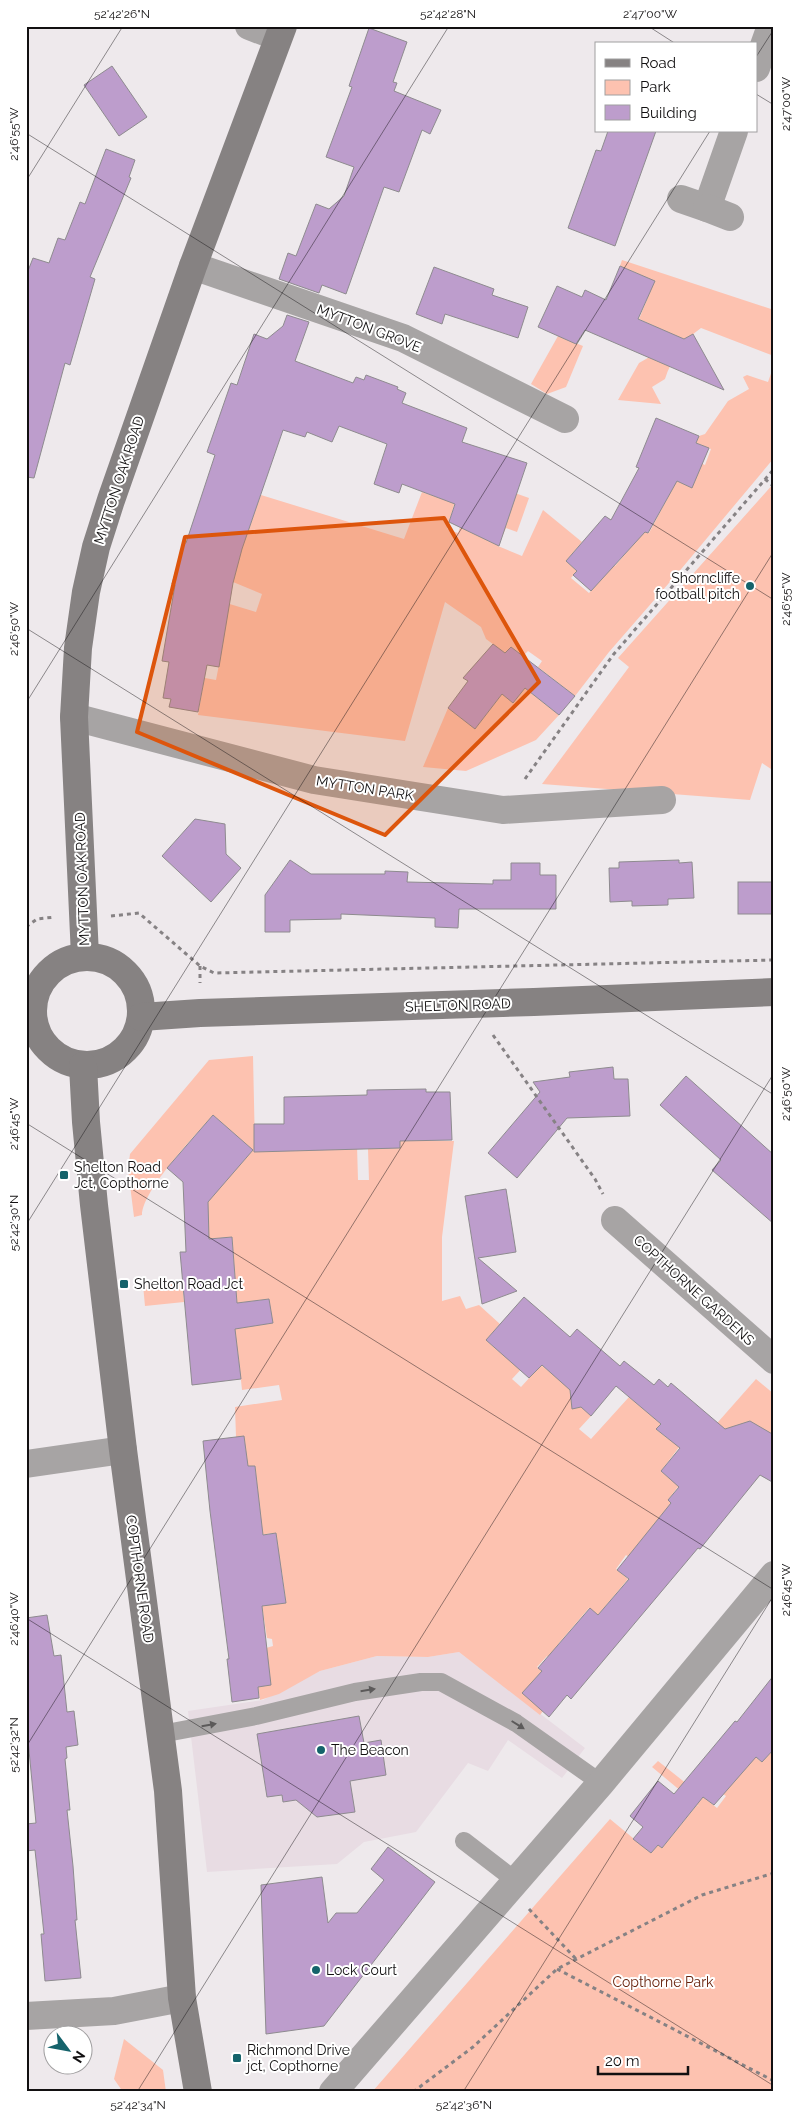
<svg xmlns="http://www.w3.org/2000/svg" width="800" height="2118" viewBox="0 0 800 2118" font-family="Raleway,sans-serif">
  <style>
    .built { fill: #e8dce3 }
    .green { fill: #fdc2b0 }
    .building { fill: #bd9dcc; stroke: #8e8b8f }
    .lines { fill: none; stroke-linecap: round; stroke-linejoin: round }
    .path { stroke: #868284; stroke-width: 3; stroke-dasharray: 4 4; stroke-linecap: butt }
    .service { stroke: #a7a4a4; stroke-width: 18 }
    .minor { stroke: #a7a4a4; stroke-width: 28 }
    .secondary { stroke: #868282; stroke-width: 28 }
    .oneway { fill: #5c5a5a }
    .marked { fill: #dd550c; fill-opacity: 0.2; stroke: #dd550c; stroke-width: 4; stroke-linejoin: round }
    .ticks { fill: none; stroke: #121011; stroke-width: 1; stroke-opacity: 0.45 }
    .poi-dot { fill: #15636b; stroke: #fff; stroke-width: 2 }
    .labels { text-anchor: middle; dominant-baseline: central; stroke-width: 4; stroke-linejoin: round; paint-order: stroke }
    .street-label { font-size: 14px; fill: #121011; stroke: #fff }
    .poi-label { font-size: 14px; fill: #121011; stroke: #fff; text-anchor: start }
    .park-label { font-size: 14px; fill: #68230d; stroke: #fff }
    .neatline { fill: none; stroke: #121011; stroke-width: 2 }
    .ticks-label { font-size: 12px; text-anchor: middle; fill: #121011 }
  </style>
  <rect width="100%" height="100%" fill="#eee9ec"/>
  <polygon class="built" points="459,1652 585,1748 562,1778 508,1740 488,1771 468,1763 416,1832 364,1842 337,1864 207,1872 188,1711 263,1700 320,1671 377,1656 428,1657"/>
  <g class="green">
    <path d="M622 260 774 310V356L701 328C684 340 671 360 665 379L652 387 661 404 618 400 639 363 653 355 654 326 639 319 648 297 634 291 641 275 620 266Z"/>
    <polygon points="558,336 583,346 566,387 547,394 531,384"/>
    <polygon points="774,365 774,458 682,568 609,652 575,696 538,667 542,661 528,651 523,656 511,647 505,653 486,639 481,627 445,602 405,741 198,715 204,681 205,678 216,680 223,644 210,598 256,612 262,594 233,582 193,532 257,505 261,495 404,539 422,492 443,499 449,485 459,488 447,529 458,533 466,509 512,492 529,498 517,532 506,528 498,546 522,556 543,510 582,542 566,561 577,571 571,578 589,593 599,582 610,561 615,566 632,546 640,529 649,533 668,497 665,495 662,475 692,487 689,458 705,465 711,449 696,443 699,436 705,434 728,401 749,389 743,377 747,375 768,382"/>
    <polygon points="774,483 774,771 762,763 750,800 542,784 629,667 618,658"/>
    <polygon points="525,688 559,715 536,740 466,771 423,767 448,708 475,729 502,694 513,703"/>
    <path d="M253 1056 255 1148C290 1153 321 1149 357 1145L358 1180H369L368 1149 399 1132 426 1131 427 1141H454L442 1237V1301L460 1296 466 1309 479 1305 500 1324 486 1340 498 1351 525 1365 512 1379 521 1387 541 1365 551 1373 554 1370 577 1389 581 1407 591 1416 579 1429 591 1439 629 1397 661 1424 657 1430 668 1439 672 1434 683 1442 661 1471 669 1478 720 1462 677 1488 668 1500 671 1503 640 1566 626 1555 616 1569 628 1579 598 1615 589 1608 559 1643 555 1663 547 1656 537 1667 542 1671 523 1693 543 1711 540 1715 459 1652 428 1657 377 1656 320 1671 279 1694 260 1700 258 1687 266 1648 273 1646 272 1639 267 1638 262 1606 286 1602 282 1572 266 1550 278 1547 276 1533 256 1535 258 1493 255 1466H247L244 1437H236L235 1407 282 1400 279 1385 242 1390 238 1352 227 1323 246 1327 272 1323 269 1299 237 1303 232 1237 206 1239 208 1213 184 1214 186 1200 233 1158 240 1165 253 1150 213 1115C195 1136 143 1189 142 1215L134 1217 128 1169 130 1154 209 1060Z"/>
    <polygon points="182,1281 184,1302 145,1306 143,1285"/>
    <polygon points="756,1379 774,1394 774,1435 732,1441 711,1430"/>
    <polygon points="774,1749 774,2092 372,2092 610,1819 651,1853 658,1845 662,1848 697,1805 700,1807 652,1767 658,1761 717,1808 726,1796 723,1794 755,1757 762,1762"/>
    <polygon points="124,2039 163,2070 166,2092 123,2092 114,2079"/>
  </g>
  <g class="building">
    <polygon points="369,28 407,42 393,82 397,83 394,91 441,110 430,134 422,130 399,192 384,187 346,294 322,285 319,293 279,279 288,253 296,256 316,204 329,209 344,196 354,167 326,157 352,87 349,86"/>
    <polygon points="112,66 147,117 119,136 84,85"/>
    <polygon points="608,131 656,131 615,246 568,228 596,150 601,151"/>
    <polygon points="106,149 135,160 129,177 131,178 90,277 95,279 70,365 65,363 34,478 26,477 26,276 33,258 49,263 58,238 65,240 80,202 85,204"/>
    <polygon points="620,266 655,281 638,319 684,339 693,334 724,390 585,330 576,344 538,327 557,286 582,297 585,290 606,300"/>
    <polygon points="434,267 494,289 492,295 528,307 518,338 445,314 442,324 416,314"/>
    <polygon points="287,315 309,322 295,361 353,383 356,377 364,380 366,375 398,387 397,389 406,393 402,403 467,428 462,442 527,463 499,546 449,522 455,504 402,484 399,493 374,484 387,444 339,426 332,442 307,432 305,437 283,430 242,549 233,583 219,667 207,665 198,712 169,707 171,699 163,698 169,662 162,661 175,585 172,584 184,543 186,543 215,455 207,452 231,383 237,385 254,334 267,339 283,326"/>
    <polygon points="656,418 699,436 696,443 709,448 692,488 677,481 648,533 645,532 591,591 573,575 577,571 566,561 605,516 611,520 639,468 636,467"/>
    <polygon points="493,644 505,653 511,647 575,696 559,715 525,688 513,703 502,694 475,729 448,708 468,681 463,678"/>
    <polygon points="195,819 225,824 226,854 241,868 211,902 162,856"/>
    <polygon points="290,860 311,874 385,874 385,871 408,872 407,882 493,884 493,880 511,880 511,863 540,863 540,875 556,875 556,909 459,909 458,928 435,927 435,918 341,914 341,919 290,920 290,932 265,932 265,895"/>
    <polygon points="679,860 679,863 692,862 694,898 668,899 668,905 632,906 632,901 610,902 609,868 619,868 619,862"/>
    <rect x="738" y="882" width="36" height="32"/>
    <polygon points="613,1067 614,1079 628,1079 630,1116 567,1118 517,1178 488,1153 540,1092 533,1082 570,1077 569,1072"/>
    <polygon points="686,1076 774,1155 774,1224 712,1170 721,1160 660,1105"/>
    <polygon points="426,1089 426,1092 450,1092 452,1140 400,1141 400,1148 254,1152 254,1124 284,1124 284,1097 367,1095 367,1090"/>
    <polygon points="213,1115 253,1150 208,1202 209,1239 232,1237 237,1303 269,1299 273,1323 235,1329 241,1379 192,1385 180,1252 186,1252 183,1182 167,1168"/>
    <polygon points="506,1189 516,1252 478,1258 517,1291 482,1304 465,1196"/>
    <polygon points="524,1297 570,1337 577,1329 620,1366 624,1361 654,1385 659,1379 668,1387 671,1383 725,1429 750,1421 774,1435 774,1483 760,1475 700,1549 698,1548 571,1699 567,1695 549,1717 522,1693 542,1671 538,1668 590,1608 598,1615 629,1579 617,1570 671,1503 668,1500 679,1487 661,1471 680,1448 656,1429 661,1424 616,1386 591,1416 581,1407 572,1409 570,1390 542,1365 529,1378 486,1340"/>
    <polygon points="244,1436 248,1466 255,1466 263,1535 276,1533 286,1603 262,1606 271,1685 258,1687 259,1698 232,1702 227,1659 229,1659 210,1511 203,1441"/>
    <polygon points="47,1615 54,1656 61,1655 67,1712 74,1711 78,1745 66,1747 67,1758 65,1759 70,1810 67,1810 73,1866 77,1920 75,1920 81,1978 45,1981 41,1934 44,1934 35,1850 26,1851 26,1824 36,1823 28,1740 26,1741 26,1618"/>
    <polygon points="774,1675 774,1749 762,1762 756,1757 714,1805 703,1797 662,1848 658,1845 651,1853 633,1839 643,1827 630,1816 658,1781 674,1794 735,1721 737,1722"/>
    <polygon points="359,1716 364,1743 381,1740 386,1775 350,1781 355,1812 317,1817 296,1800 283,1802 282,1795 267,1797 257,1734"/>
    <polygon points="388,1847 435,1882 324,2026 266,2034 261,1885 322,1877 328,1923 336,1913 357,1913 384,1880 371,1869"/>
  </g>
  <g class="lines">
    <g class="path">
      <polyline points="765,479 772,485"/>
      <polyline points="525,779 613,655 774,469"/>
      <polyline points="111,916 139,913 200,966 214,973 774,960"/>
      <polyline points="26,927 37,919 55,917"/>
      <polyline points="200,966 200,983"/>
      <polyline points="493,1035 595,1179 603,1194"/>
      <polyline points="529,1909 576,1959"/>
      <polyline points="557,1969 774,2081"/>
      <polyline points="413,2092 473,2047 557,1969 702,1895 774,1873"/>
    </g>
    <g class="service">
      <polyline points="161,1734 256,1716 355,1692 421,1682 441,1682 516,1723 601,1783"/>
      <polyline points="464,1841 516,1881"/>
    </g>
    <g class="minor">
      <polyline points="249,26 278,37"/>
      <polyline points="756,68 771,26"/>
      <polyline points="681,199 707,208 734,131"/>
      <polyline points="707,208 730,217"/>
      <polyline points="193,266 403,338 565,419"/>
      <polyline points="74,717 314,780 503,810 662,800"/>
      <polyline points="615,1220 774,1360"/>
      <polyline points="26,1464 123,1450"/>
      <polyline points="26,2016 114,2011 182,1998"/>
      <polyline points="333,2092 601,1783 774,1575"/>
    </g>
    <g class="secondary">
      <polyline points="85,956 74,717 78,648 86,592 96,547 111,500 193,266 283,26"/>
      <circle cx="87" cy="1011" r="54"/>
      <polyline points="141,1017 200,1013 534,1002 774,992"/>
      <polyline points="83,1066 86,1122 94,1205 123,1450 168,1791 182,1998 198,2092"/>
    </g>
  </g>
  <defs><path id="oneway-solid" d="M-6-.8H1V-3.2L6.5 0L1 3.2V.8H-6Z" transform="scale(1.25)"/></defs>
  <g class="oneway">
    <use href="#oneway-solid" transform="translate(368 1690) rotate(-9)"/>
    <use href="#oneway-solid" transform="translate(209 1725) rotate(-10)"/>
    <use href="#oneway-solid" transform="translate(518 1725) rotate(32)"/>
  </g>
  <path class="marked" d="M444 518 539 682 385 835 137 732 185 537Z"/>
  <path class="ticks" d="M648 26 676 44M756 57 774 29M756 94 774 105M26 133 774 600M26 181 123 26M26 628 774 1095M26 703 449 26M26 1123 774 1590M26 1225 710 131M26 1618 774 2086M26 1747 774 551M137 2092 774 1073M463 2092 774 1595"/>
  <g class="poi-dot">
    <circle cx="750" cy="586" r="5"/>
    <rect x="59" y="1170" width="10" height="10" rx="2.5"/>
    <rect x="119" y="1279" width="10" height="10" rx="2.5"/>
    <circle cx="321" cy="1750" r="5"/>
    <circle cx="316" cy="1970" r="5"/>
    <rect x="232" y="2053" width="10" height="10" rx="2.5"/>
  </g>
  <g class="labels">
    <g class="street-label">
      <text transform="translate(369 328) rotate(21)">MYTTON GROVE</text>
      <text transform="translate(119 480) rotate(-72)">MYTTON OAK ROAD</text>
      <text transform="translate(365 788) rotate(9)">MYTTON PARK</text>
      <text transform="translate(82 879) rotate(-92)">MYTTON OAK ROAD</text>
      <text transform="translate(458 1005) rotate(-2)">SHELTON ROAD</text>
      <text transform="translate(694 1290) rotate(42)">COPTHORNE GARDENS</text>
      <text transform="translate(140 1579) rotate(82)">COPTHORNE ROAD</text>
    </g>
    <g class="poi-label">
      <text x="740" y="578" text-anchor="end">Shorncliffe<tspan x="740" dy="16">football pitch</tspan></text>
      <text x="74" y="1167">Shelton Road<tspan x="74" dy="16">Jct, Copthorne</tspan></text>
      <text x="134" y="1284">Shelton Road Jct</text>
      <text x="331" y="1750">The Beacon</text>
      <text x="326" y="1970">Lock Court</text>
      <text x="247" y="2050">Richmond Drive<tspan x="247" dy="16">jct, Copthorne</tspan></text>
    </g>
    <g class="park-label">
      <text x="663" y="1982">Copthorne Park</text>
    </g>
  </g>
  <rect width="800" height="2118" fill="none" stroke="#ffffff" stroke-width="55"/>
  <rect x="595" y="42" width="162" height="90" fill="#ffffff" stroke="#a09fa0"/>
  <rect x="605" y="59" width="25" height="8" fill="#868282" stroke="#a09fa0"/>
  <text x="640" y="68" font-size="15" fill="#121011">Road</text>
  <rect x="605" y="80" width="25" height="15" fill="#fdc2b0" stroke="#a09fa0"/>
  <text x="640" y="92" font-size="15" fill="#121011">Park</text>
  <rect x="605" y="105" width="25" height="15" fill="#bd9dcc" stroke="#a09fa0"/>
  <text x="640" y="118" font-size="15" fill="#121011">Building</text>
  <g transform="translate(68 2050) rotate(122)"><circle r="24" fill="#ffffff" stroke="#a09fa0"/>
  <path d="M0-4L9 19L0 12L-9 19Z" fill="#15636b"/>
  <text y="-8" font-size="14" font-weight="bold" text-anchor="middle" fill="#121011">N</text>
  </g>
  <path d="M598 2066v8h90v-8" fill="none" stroke="#121011" stroke-width="2.5"/>
  <text x="605" y="2066" font-size="15" fill="#121011" stroke="#ffffff" stroke-width="4" paint-order="stroke">20 m</text>
  <rect x="28" y="28" width="744" height="2062" class="neatline"/>
  <g class="ticks-label">
    <text x="122" y="18">52°42'26"N</text>
    <text x="448" y="18">52°42'28"N</text>
    <text x="650" y="18">2°47'00"W</text>
    <text transform="translate(786 104) rotate(-90)" y="4">2°47'00"W</text>
    <text transform="translate(14 134) rotate(-90)" y="4">2°46'55"W</text>
    <text transform="translate(786 599) rotate(-90)" y="4">2°46'55"W</text>
    <text transform="translate(14 629) rotate(-90)" y="4">2°46'50"W</text>
    <text transform="translate(786 1094) rotate(-90)" y="4">2°46'50"W</text>
    <text transform="translate(14 1124) rotate(-90)" y="4">2°46'45"W</text>
    <text transform="translate(14 1223) rotate(-90)" y="4">52°42'30"N</text>
    <text transform="translate(786 1590) rotate(-90)" y="4">2°46'45"W</text>
    <text transform="translate(14 1619) rotate(-90)" y="4">2°46'40"W</text>
    <text transform="translate(14 1745) rotate(-90)" y="4">52°42'32"N</text>
    <text x="138" y="2109">52°42'34"N</text>
    <text x="464" y="2109">52°42'36"N</text>
  </g>
</svg>
